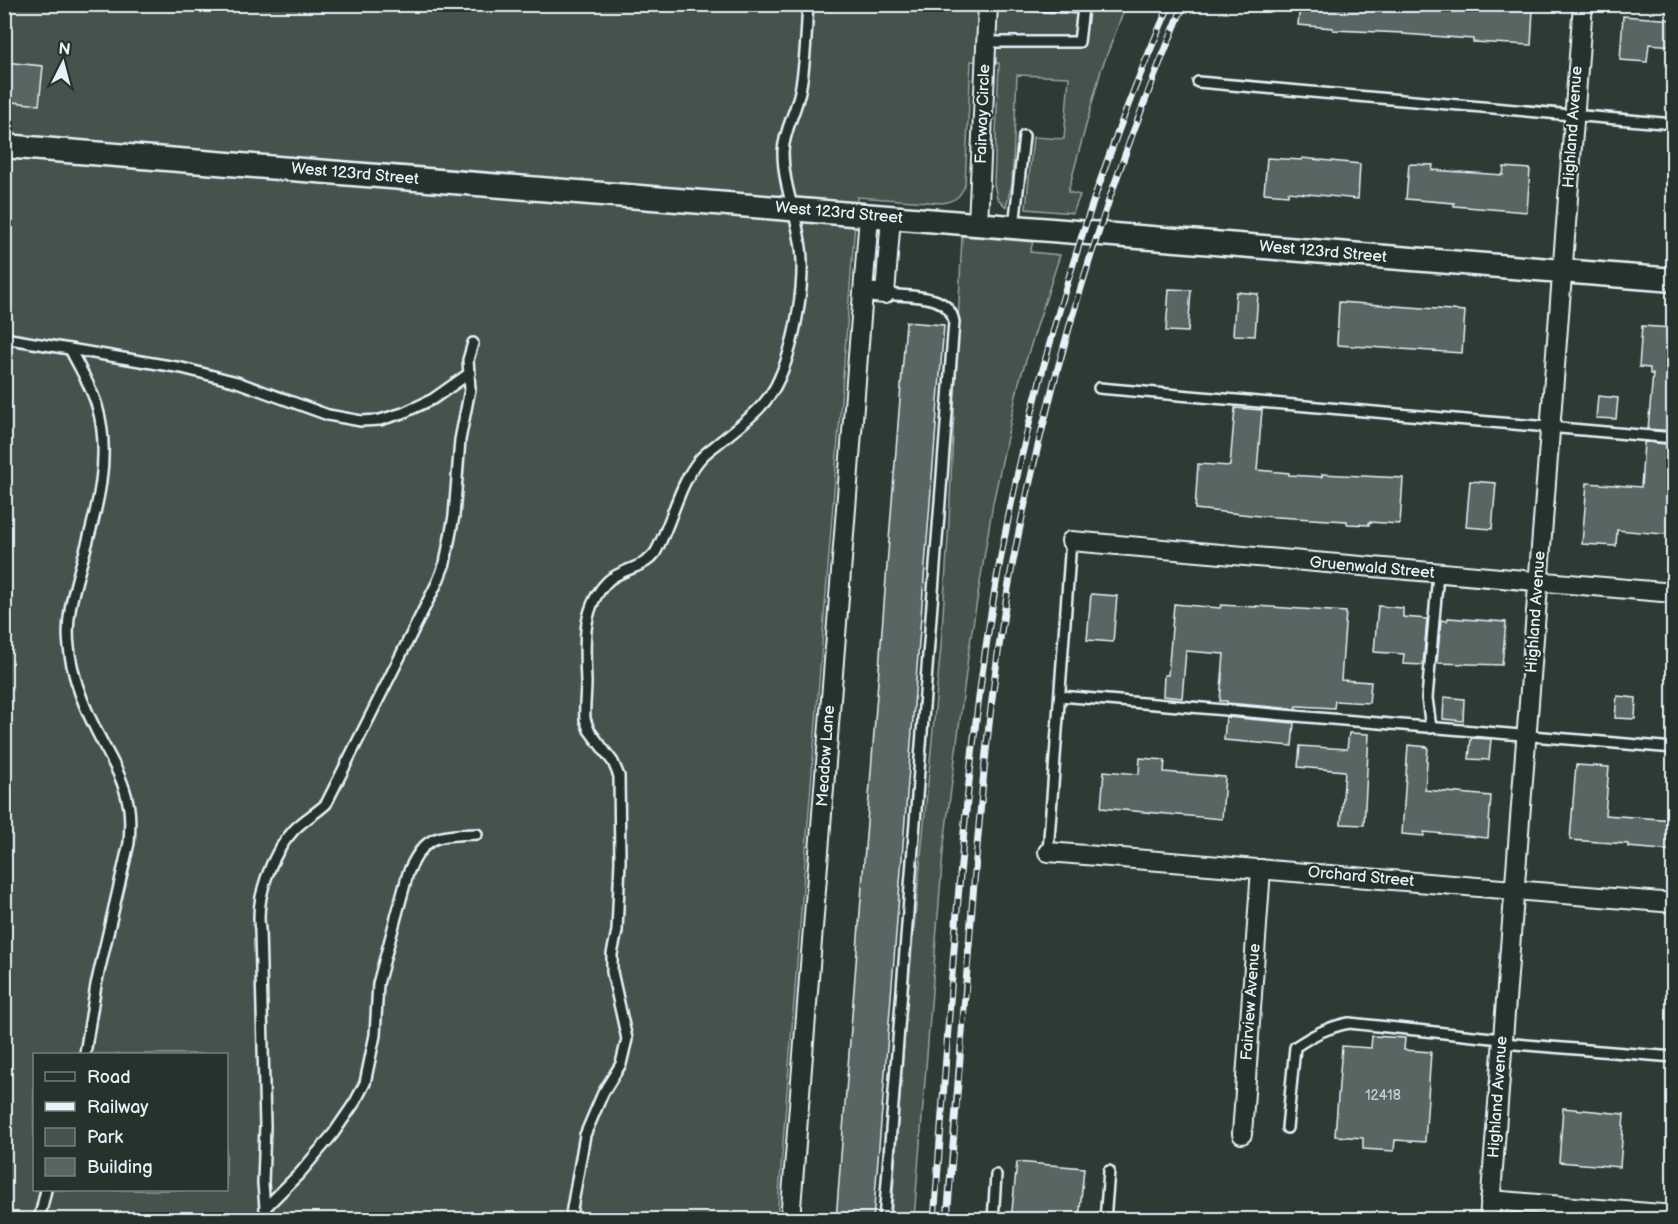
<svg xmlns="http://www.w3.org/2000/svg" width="1678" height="1224" viewBox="0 0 1678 1224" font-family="'Balsamiq Sans',sans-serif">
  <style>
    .green { fill: #45524e; stroke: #96a2a3; stroke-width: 1.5; fill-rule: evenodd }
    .building { fill: #596563; stroke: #e8f1f8; stroke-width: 1.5 }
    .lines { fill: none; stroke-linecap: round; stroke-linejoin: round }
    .service-casing { stroke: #e8f1f8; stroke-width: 14 }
    .minor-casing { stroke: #e8f1f8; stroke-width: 22 }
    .tertiary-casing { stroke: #e8f1f8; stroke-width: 27 }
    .service { stroke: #26332d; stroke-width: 9 }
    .minor { stroke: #26332d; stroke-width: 18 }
    .tertiary { stroke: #26332d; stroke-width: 22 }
    .rail-casing { stroke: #e8f1f8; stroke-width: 7 }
    .rail { stroke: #26332d; stroke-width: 4.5; stroke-dasharray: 14; stroke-linecap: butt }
    .labels { text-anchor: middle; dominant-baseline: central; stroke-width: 4.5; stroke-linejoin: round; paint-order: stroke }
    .number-label { font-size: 14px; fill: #c4ced3 }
    .street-label { font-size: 16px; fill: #e8f1f8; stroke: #26332d }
  </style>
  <rect width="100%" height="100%" fill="#2e3b35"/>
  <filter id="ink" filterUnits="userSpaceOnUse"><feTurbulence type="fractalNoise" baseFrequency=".0167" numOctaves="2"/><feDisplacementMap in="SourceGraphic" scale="12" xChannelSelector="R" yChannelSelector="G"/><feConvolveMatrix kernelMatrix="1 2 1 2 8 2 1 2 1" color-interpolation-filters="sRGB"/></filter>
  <g filter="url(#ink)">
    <g class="green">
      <path d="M5 5H1126L1101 70 1068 192 1080 195 1073 213 1026 209 1033 137 1064 139 1069 77 1017 75 1012 184 1006 207 997 198 994 184 999 63 971 61 965 185C960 197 955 201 942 203L857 197 777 1219 5 1220ZM34 1054H226V1190H34Z"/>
      <polygon points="962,236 1033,242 1030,252 1060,255 1019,382 993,503 969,649 943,852 914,1219 891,1220 907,1002 941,646 949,521"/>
    </g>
    <g class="building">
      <polygon points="1300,4 1464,4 1464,7 1533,10 1531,45 1473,42 1473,39 1403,34 1403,33 1333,30 1333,28 1298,25"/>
      <polygon points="1623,16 1674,20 1674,46 1649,44 1647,62 1620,60"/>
      <polygon points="4,62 43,66 39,105 4,101"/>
      <polygon points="1267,158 1302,160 1302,158 1360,164 1358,199 1288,192 1288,195 1264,193"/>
      <polygon points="1409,164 1433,165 1432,170 1503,175 1504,167 1530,169 1527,212 1454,206 1454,203 1406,199"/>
      <polygon points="1169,289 1191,290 1188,332 1166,331"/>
      <polygon points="1236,292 1258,294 1255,336 1233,335"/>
      <polygon points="1339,302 1465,311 1462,353 1337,345"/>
      <polygon points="906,322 944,325 885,1073 873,1220 836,1220"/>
      <polygon points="1642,326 1672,328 1667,398 1674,398 1674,431 1648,429 1653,374 1650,374 1650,368 1639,367"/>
      <polygon points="1598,396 1618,398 1616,419 1596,418"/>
      <polygon points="1235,408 1262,410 1257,470 1289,473 1289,475 1322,477 1322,474 1403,478 1400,524 1369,522 1369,525 1347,524 1347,521 1260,516 1195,509 1198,464 1230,466"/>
      <polygon points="1647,442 1674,445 1674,535 1617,530 1616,546 1582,544 1587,483 1641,487 1644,443"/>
      <polygon points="1470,481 1496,483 1492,529 1466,527"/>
      <polygon points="1091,594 1117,596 1113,642 1087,640"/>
      <polygon points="1174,604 1220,608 1221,605 1256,607 1256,606 1346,612 1341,680 1371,682 1369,703 1335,701 1334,708 1299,706 1296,706 1295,709 1227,703 1227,701 1220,701 1224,654 1186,651 1182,698 1163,696 1164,675 1168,675"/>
      <polygon points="1378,606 1403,608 1403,617 1427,619 1423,665 1403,664 1404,654 1374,652"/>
      <polygon points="1448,618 1506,622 1502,665 1437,663 1441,620 1447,621"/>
      <polygon points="1617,696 1636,698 1635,719 1615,718"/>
      <polygon points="1444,697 1464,699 1463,721 1443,719"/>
      <polygon points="1226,717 1294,723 1292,746 1224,740"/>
      <polygon points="1349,733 1369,734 1364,825 1341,824 1345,771 1298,767 1300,746 1347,749"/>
      <polygon points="1471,738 1491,739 1489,760 1469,759"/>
      <polygon points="1408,745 1428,747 1425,790 1491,796 1488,838 1424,832 1424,836 1402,834"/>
      <polygon points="1140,758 1165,760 1164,772 1225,777 1222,819 1101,808 1104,771 1139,774"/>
      <polygon points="1576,765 1609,767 1605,815 1674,820 1674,851 1628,847 1628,844 1570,840"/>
      <polygon points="1372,1036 1405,1038 1404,1050 1431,1052 1425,1142 1395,1140 1394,1151 1363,1149 1363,1138 1335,1136 1342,1046 1371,1048"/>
      <polygon points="1563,1108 1624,1114 1620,1167 1559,1162"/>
      <polygon points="1017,1162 1084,1168 1079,1220 1011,1220"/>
    </g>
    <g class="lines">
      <defs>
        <g id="service">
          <polyline points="986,42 1079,42 1083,8 1012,4"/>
          <polyline points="1198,82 1674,124"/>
          <polyline points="1014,227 1024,136"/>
          <polyline points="4,338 182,368 237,382 328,415 361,421 380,420 403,413 433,399 470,373"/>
          <path d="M70 349C79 367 91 386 97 406 112 455 97 510 83 558 75 587 65 616 69 647 72 675 82 702 95 728 107 753 123 776 128 803 131 816 130 830 129 843L96 985 85 1054"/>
          <polyline points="1099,388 1674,438"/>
          <polyline points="1060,696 1674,748"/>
          <polyline points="1431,728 1427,698 1438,574"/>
          <polyline points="1048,852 1071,541"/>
          <polyline points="1502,1043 1674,1057"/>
          <path d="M1287 1128 1295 1047C1313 1035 1328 1027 1349 1023L1502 1039"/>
          <path d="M265 1208 300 1173 333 1134 355 1102 365 1083 375 1035 378 984 408 873C425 834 437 836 477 834"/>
          <polyline points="39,1220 46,1190"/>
          <path d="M266 1220 263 1183 265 1126 260 930C255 898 271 855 293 831 302 821 315 814 326 804L438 581 445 563 454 516 460 440 470 389 468 360 473 343"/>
          <path d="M570 1220 585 1135 603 1093 621 1064 627 1039 612 972V954L617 931 620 861 619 776 613 762 589 730 585 719C584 707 586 695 586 682 585 648 580 608 608 581 622 568 643 569 655 553 672 523 678 485 700 459 706 452 714 447 721 441 743 423 767 407 779 379 795 344 807 278 800 241 795 210 783 184 783 152 784 130 796 112 800 91 806 62 806 33 808 4"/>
          <path d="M884 1220 954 322C949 292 909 297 885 294"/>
          <polyline points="993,1220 996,1175"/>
          <polyline points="1105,1220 1109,1171"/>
        </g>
        <g id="minor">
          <polyline points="978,224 988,4"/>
          <polyline points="864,292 885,294 891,217"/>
          <polyline points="1071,541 1674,593"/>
          <polyline points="1048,852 1674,903"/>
          <polyline points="1242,1134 1261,869"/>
          <polyline points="1490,1200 1674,1215"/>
          <polyline points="790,1220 869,216"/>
          <polyline points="1489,1220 1583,4"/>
        </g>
        <polyline id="tertiary" points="4,146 1674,280"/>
      </defs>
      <use href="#service" class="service-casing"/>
      <use href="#minor" class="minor-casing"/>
      <use href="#tertiary" class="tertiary-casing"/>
      <use href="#service" class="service"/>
      <use href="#minor" class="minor"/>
      <use href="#tertiary" class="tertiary"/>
      <defs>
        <g id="rail">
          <path d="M934 1220C949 1031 958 840 985 653 1016 436 1081 204 1170 4"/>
          <path d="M947 1220C956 1116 964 1012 972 908 981 795 991 683 1011 572 1048 377 1106 187 1184 4"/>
        </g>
      </defs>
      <use href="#rail" class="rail-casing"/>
      <use href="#rail" class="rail"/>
    </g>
  </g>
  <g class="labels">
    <g class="number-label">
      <text x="1383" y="1095">12418</text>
    </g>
    <g class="street-label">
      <text transform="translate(983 114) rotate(-88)">Fairway Circle</text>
      <text transform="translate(1573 127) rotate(-86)">Highland Avenue</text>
      <text transform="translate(355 174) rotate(5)">West 123rd Street</text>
      <text transform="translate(839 213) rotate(5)">West 123rd Street</text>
      <text transform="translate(1323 252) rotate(5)">West 123rd Street</text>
      <text transform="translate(1372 568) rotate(5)">Gruenwald Street</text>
      <text transform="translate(1536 612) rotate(-86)">Highland Avenue</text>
      <text transform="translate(826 756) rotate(-86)">Meadow Lane</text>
      <text transform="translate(1361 877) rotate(5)">Orchard Street</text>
      <text transform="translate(1251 1002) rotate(-86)">Fairview Avenue</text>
      <text transform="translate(1498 1097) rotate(-86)">Highland Avenue</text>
    </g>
  </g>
  <rect width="1678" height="1224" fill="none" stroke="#26332d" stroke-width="24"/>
  <rect x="12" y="12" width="1654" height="1200" fill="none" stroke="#e8f1f8" stroke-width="2" filter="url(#ink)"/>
  <rect x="33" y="1053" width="195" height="138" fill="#26332d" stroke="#747f7e" stroke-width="1.5"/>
  <rect x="45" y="1072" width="30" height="9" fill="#26332d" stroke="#747f7e" stroke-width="1.5"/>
  <text x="87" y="1083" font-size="18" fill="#e8f1f8">Road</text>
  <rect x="45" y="1102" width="30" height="9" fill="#e8f1f8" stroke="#747f7e" stroke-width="1.5"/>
  <text x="87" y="1113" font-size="18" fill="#e8f1f8">Railway</text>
  <rect x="45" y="1128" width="30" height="18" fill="#45524e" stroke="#747f7e" stroke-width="1.5"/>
  <text x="87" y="1143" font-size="18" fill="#e8f1f8">Park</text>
  <rect x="45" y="1158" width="30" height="18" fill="#596563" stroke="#747f7e" stroke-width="1.5"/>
  <text x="87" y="1173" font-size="18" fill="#e8f1f8">Building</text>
  <g transform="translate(63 63) rotate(6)" stroke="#26332d" stroke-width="4.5" paint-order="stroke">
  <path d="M0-4.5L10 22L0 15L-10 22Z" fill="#e8f1f8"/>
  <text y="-9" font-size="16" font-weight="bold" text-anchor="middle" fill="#e8f1f8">N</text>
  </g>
</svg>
